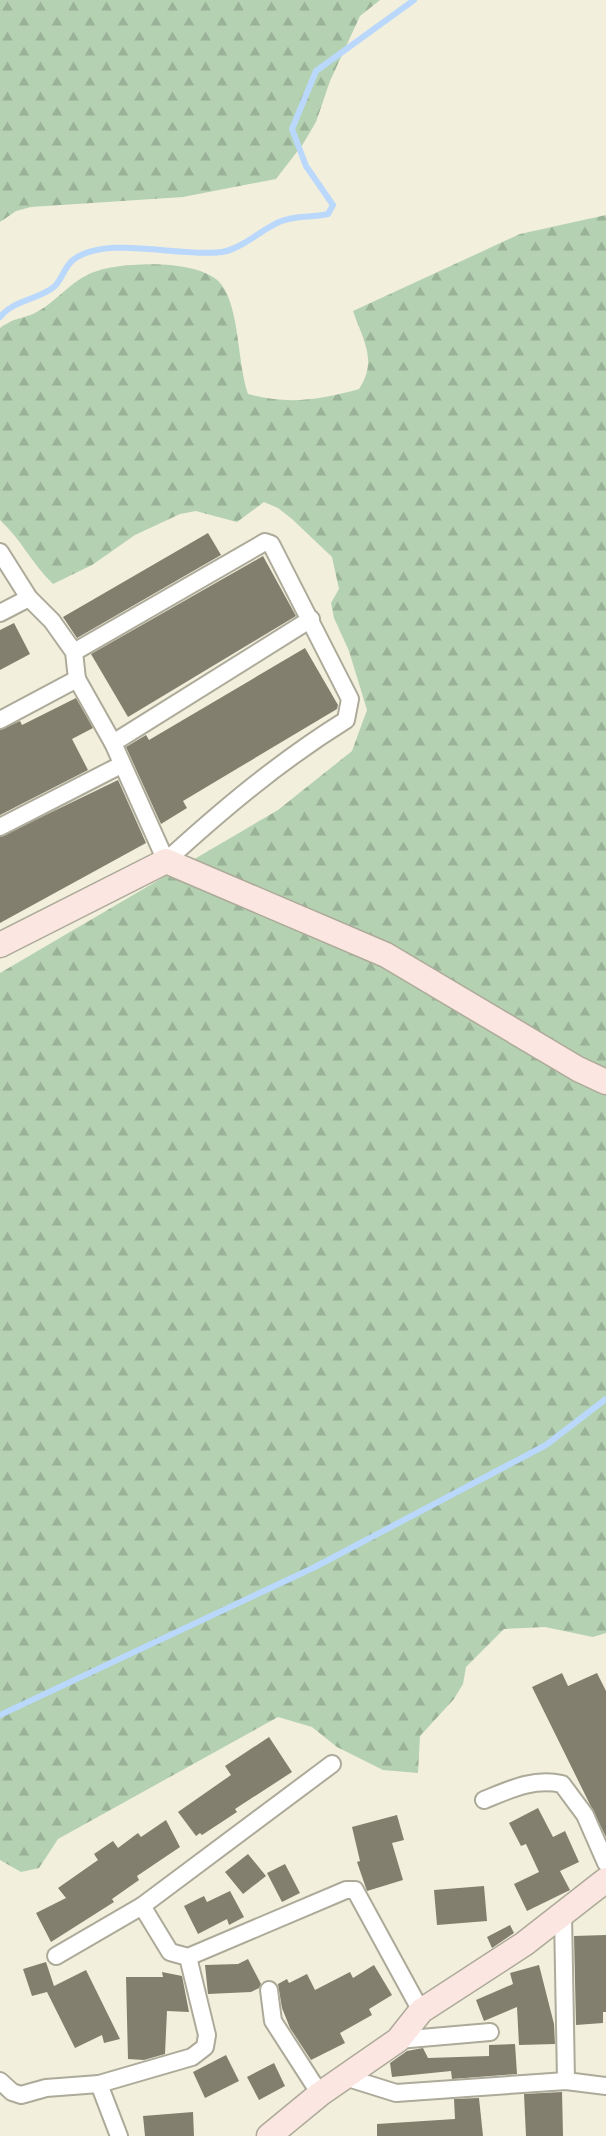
<svg xmlns="http://www.w3.org/2000/svg" width="606" height="2136" viewBox="0 0 606 2136" font-family="Georgia,serif">
  <style>
    .forest { fill: url(#forest-firs) }
    .lines { fill: none; stroke-linecap: round; stroke-linejoin: round }
    .stream { stroke: #bad8fb; stroke-width: 6 }
    .building { fill: #827f6f }
    .street-casing { stroke: #adaa99; stroke-width: 20 }
    .secondary-casing { stroke: #adaa99; stroke-width: 27 }
    .street { stroke: #fff; stroke-width: 16 }
    .secondary { stroke: #fbe6e1; stroke-width: 24 }
  </style>
  <defs>
    <pattern id="forest-firs" width="22" height="20" patternUnits="userSpaceOnUse" patternTransform="scale(1.5)"><rect width="22" height="20" fill="#b4d1b1"/><path d="M5 1l3.5 6h-7zM16 11l3.5 6h-7z" fill="#9ab297"/></pattern>
  </defs>
  <rect width="100%" height="100%" fill="#f2efdd"/>
  <g class="forest">
    <polygon points="0,0 380,0 360,16 330,81 316,122 303,144 276,179 183,197 31,207 16,211 0,222"/>
    <path d="M606 215V1633L593 1637 545 1627 504 1629 466 1667 463 1684 454 1699 420 1736 418 1773 383 1770 337 1747 312 1727 278 1717 58 1839 39 1868 21 1872 0 1860V973L278 810 352 751 367 710 349 651 334 618 331 603 339 589 332 557 292 519 278 508 264 502 237 522 196 511 180 514 135 535 92 565 53 584C32 564 21 539 0 520V328C16 317 18 320 33 314 53 305 69 283 89 274 116 261 201 258 221 284 240 309 237 362 248 394 287 405 320 400 359 389 378 361 363 340 353 311L520 234Z"/>
  </g>
  <g class="lines">
    <g class="stream">
      <path d="M0 317C15 299 39 300 55 286 62 279 65 266 73 260 107 234 180 258 222 252 241 249 261 230 279 222 295 215 311 218 328 214L333 205 306 166 292 129 316 71 414 0"/>
      <polyline points="0,1715 315,1567 546,1445 606,1399"/>
    </g>
  </g>
  <g class="building">
    <polygon points="208,533 221,555 77,638 63,617"/>
    <polygon points="263,556 296,616 128,717 91,654"/>
    <polygon points="14,623 30,654 0,670 0,630"/>
    <polygon points="305,648 338,705 337,709 183,801 187,808 161,824 126,747 146,735 149,740"/>
    <polygon points="76,698 93,728 72,739 88,770 0,815 0,730 20,721 22,725"/>
    <polygon points="118,780 146,843 0,923 0,837"/>
    <polygon points="562,1673 568,1686 597,1673 606,1691 606,1837 532,1687"/>
    <polygon points="269,1737 292,1772 235,1809 237,1812 202,1835 200,1833 196,1836 178,1812 231,1775 225,1766"/>
    <polygon points="538,1808 553,1837 565,1831 579,1862 560,1871 570,1890 527,1911 514,1884 539,1872 526,1844 521,1846 509,1823"/>
    <polygon points="397,1815 404,1840 392,1843 403,1880 367,1891 357,1862 360,1861 352,1827"/>
    <polygon points="166,1820 180,1847 137,1876 139,1880 112,1899 114,1902 51,1942 36,1913 66,1898 58,1888 98,1860 94,1854 113,1841 118,1848 138,1833 141,1837"/>
    <polygon points="248,1854 266,1876 243,1894 225,1872"/>
    <polygon points="285,1864 300,1893 282,1902 267,1873"/>
    <polygon points="484,1886 487,1921 437,1925 434,1890"/>
    <polygon points="230,1891 244,1917 229,1925 227,1919 198,1934 184,1906 204,1896 207,1902"/>
    <polygon points="510,1925 514,1933 492,1948 487,1937"/>
    <polygon points="606,1935 606,2012 603,2012 603,2023 576,2025 574,1936"/>
    <polygon points="248,1959 261,1984 259,1988 251,1992 208,1994 205,1965 238,1964"/>
    <polygon points="46,1962 54,1986 86,1970 120,2039 104,2043 102,2035 75,2048 47,1992 32,1996 23,1969"/>
    <polygon points="374,1965 392,1995 369,2009 372,2015 340,2033 345,2043 311,2060 290,2028 282,2008 278,1984 287,1979 289,1983 307,1974 315,1990 350,1972 353,1978"/>
    <polygon points="539,1965 554,2024 555,2044 519,2045 517,2007 484,2021 476,2000 513,1984 510,1973"/>
    <polygon points="162,1972 182,1976 189,2012 167,2011 165,2054 144,2060 128,2059 126,1977 163,1977"/>
    <polygon points="515,2044 517,2074 452,2079 451,2071 392,2077 390,2063 407,2051 423,2048 428,2058 489,2056 489,2045"/>
    <polygon points="226,2055 239,2081 205,2098 193,2072"/>
    <polygon points="274,2063 285,2086 259,2100 247,2077"/>
    <polygon points="562,2092 563,2136 526,2136 524,2094"/>
    <polygon points="479,2098 483,2136 377,2136 377,2124 455,2119 454,2099"/>
    <polygon points="193,2112 194,2136 145,2136 143,2116"/>
  </g>
  <g class="lines">
    <defs>
      <g id="street">
        <path d="M0 552 29 598 52 621 74 652 77 679 113 743 166 861C223 809 280 761 346 720L350 699 271 544 265 542 74 652"/>
        <polyline points="0,613 29,598"/>
        <polyline points="0,720 77,679"/>
        <polyline points="113,743 311,619"/>
        <polyline points="0,827 121,765"/>
        <polyline points="332,1764 142,1906 170,1952 188,1957 346,1890 355,1890 421,2011"/>
        <path d="M484 1800C511 1789 533 1778 562 1784L585 1815 606 1863"/>
        <polyline points="563,1914 566,2081"/>
        <polyline points="56,1956 142,1906"/>
        <polyline points="269,1990 273,2021 320,2094"/>
        <polyline points="398,2040 490,2032"/>
        <polyline points="345,2077 396,2093 566,2081 606,2086"/>
        <polyline points="0,2081 12,2092 21,2095 46,2088 99,2084 119,2136"/>
        <polyline points="99,2084 192,2057 205,2047 207,2035 188,1957"/>
      </g>
      <g id="secondary">
        <polyline points="0,945 166,861 386,955 578,1069 606,1082"/>
        <polyline points="269,2136 320,2094 398,2040 421,2011 524,1944 606,1880"/>
      </g>
    </defs>
    <use href="#street" class="street-casing"/>
    <use href="#secondary" class="secondary-casing"/>
    <use href="#street" class="street"/>
    <use href="#secondary" class="secondary"/>
  </g>
</svg>
